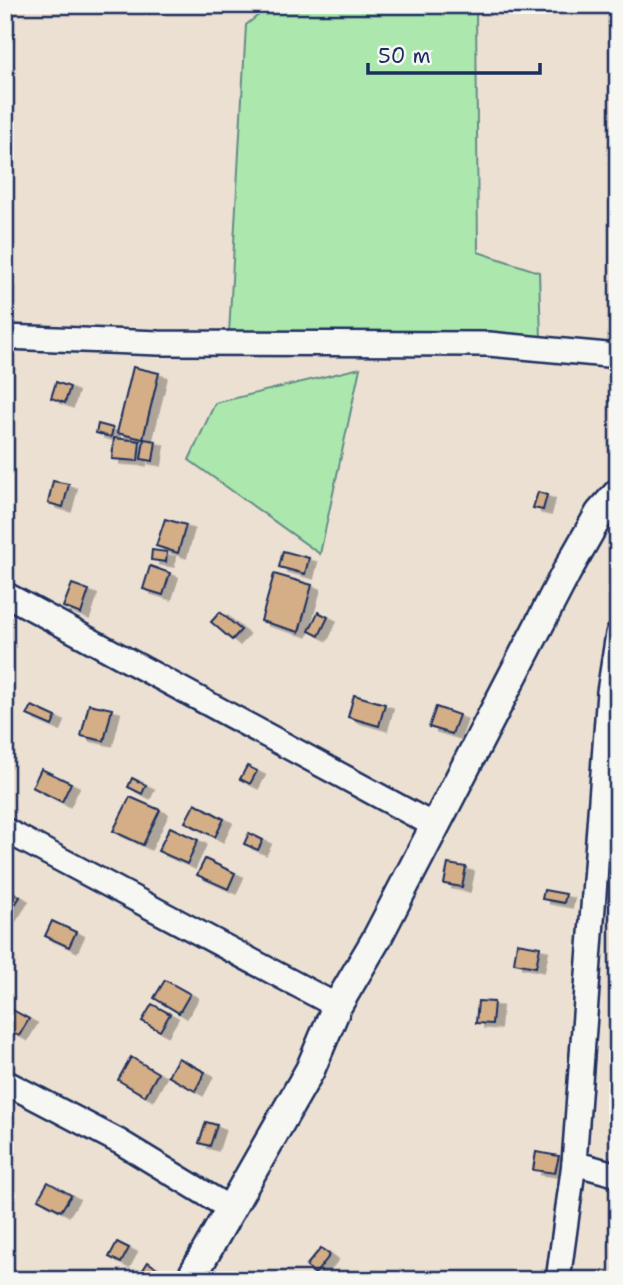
<svg xmlns="http://www.w3.org/2000/svg" width="623" height="1285" viewBox="0 0 623 1285" font-family="'Shantell Sans',sans-serif">
  <style>
    .green { fill: #ace8ae; stroke: #648c86; stroke-width: 2 }
    .building { fill: #d4ae86; stroke: #1b2f5e; stroke-width: 2; filter: url(#shadow) }
    .lines { fill: none; stroke-linecap: round; stroke-linejoin: round }
    .minor-casing { stroke: #1b2f5e; stroke-width: 28 }
    .tertiary-casing { stroke: #1b2f5e; stroke-width: 33 }
    .minor { stroke: #f6f6f2; stroke-width: 23 }
    .tertiary { stroke: #f6f6f2; stroke-width: 28 }
  </style>
  <defs>
    <filter id="shadow"><feDropShadow dx="8" dy="4.5" stdDeviation="0" flood-color="#0004"/></filter>
  </defs>
  <rect width="100%" height="100%" fill="#ece0d2"/>
  <filter id="ink" filterUnits="userSpaceOnUse"><feTurbulence type="fractalNoise" baseFrequency=".0143" numOctaves="2"/><feDisplacementMap in="SourceGraphic" scale="14" xChannelSelector="R" yChannelSelector="G"/><feConvolveMatrix kernelMatrix="1 2 1 2 8 2 1 2 1" color-interpolation-filters="sRGB"/></filter>
  <g filter="url(#ink)">
    <g class="green">
      <polygon points="270,6 476,7 478,252 539,272 541,339 229,334 246,25"/>
      <polygon points="360,368 320,554 189,460 215,403"/>
    </g>
    <g class="building">
      <polygon points="133,367 159,373 143,439 117,433"/>
      <polygon points="56,382 70,387 65,403 51,398"/>
      <polygon points="98,424 113,428 111,437 96,433"/>
      <polygon points="114,438 140,441 138,461 112,459"/>
      <polygon points="144,439 156,441 153,461 141,459"/>
      <polygon points="53,481 69,484 63,507 48,503"/>
      <polygon points="538,492 547,495 543,510 533,508"/>
      <polygon points="165,519 186,525 178,553 156,546"/>
      <polygon points="152,550 167,552 166,562 151,560"/>
      <polygon points="283,551 309,558 305,574 279,567"/>
      <polygon points="150,566 170,573 163,595 143,589"/>
      <polygon points="274,574 312,585 299,632 261,621"/>
      <polygon points="72,584 89,590 81,614 63,607"/>
      <polygon points="220,612 241,630 232,640 211,622"/>
      <polygon points="318,612 328,617 319,636 309,631"/>
      <polygon points="354,695 385,704 379,726 348,717"/>
      <polygon points="89,704 112,709 104,741 81,736"/>
      <polygon points="32,706 56,717 52,726 27,715"/>
      <polygon points="436,707 459,715 452,734 429,727"/>
      <polygon points="247,766 257,771 250,784 240,779"/>
      <polygon points="41,769 71,783 62,802 32,787"/>
      <polygon points="132,778 146,785 142,794 128,787"/>
      <polygon points="130,797 160,810 143,845 113,831"/>
      <polygon points="195,803 224,819 215,837 185,822"/>
      <polygon points="170,827 198,840 187,864 158,851"/>
      <polygon points="249,833 263,840 258,850 244,844"/>
      <polygon points="205,859 235,873 228,889 197,875"/>
      <polygon points="448,864 466,867 462,887 444,884"/>
      <polygon points="5,887 20,897 7,917 5,916"/>
      <polygon points="544,890 566,894 564,903 542,899"/>
      <polygon points="52,921 76,932 69,947 45,936"/>
      <polygon points="517,943 540,947 536,967 514,963"/>
      <polygon points="165,980 190,994 179,1013 154,998"/>
      <polygon points="478,1001 494,1002 492,1024 476,1023"/>
      <polygon points="152,1004 170,1014 160,1031 142,1021"/>
      <polygon points="11,1009 29,1019 19,1036 5,1028 5,1019"/>
      <polygon points="131,1057 158,1073 145,1096 118,1080"/>
      <polygon points="178,1058 205,1072 195,1091 168,1076"/>
      <polygon points="206,1122 217,1125 210,1146 199,1143"/>
      <polygon points="536,1152 559,1156 555,1173 533,1170"/>
      <polygon points="48,1182 71,1195 61,1211 38,1199"/>
      <polygon points="117,1242 129,1248 121,1263 109,1257"/>
      <polygon points="321,1248 330,1255 315,1274 306,1266"/>
      <polygon points="148,1262 166,1275 163,1280 144,1280 139,1276"/>
    </g>
    <g class="lines">
      <defs>
        <g id="minor">
          <polyline points="5,337 159,343 489,344 618,356"/>
          <polyline points="5,594 433,825"/>
          <polyline points="5,830 337,1006"/>
          <polyline points="5,1082 120,1142 229,1208"/>
          <polyline points="574,1163 618,1175"/>
          <polyline points="558,1280 574,1163 609,692 618,634"/>
        </g>
        <polyline id="tertiary" points="190,1280 310,1070 337,1006 377,938 567,571 600,513 618,493"/>
      </defs>
      <use href="#minor" class="minor-casing"/>
      <use href="#tertiary" class="tertiary-casing"/>
      <use href="#minor" class="minor"/>
      <use href="#tertiary" class="tertiary"/>
    </g>
  </g>
  <rect width="623" height="1285" fill="none" stroke="#f6f6f2" stroke-width="28"/>
  <rect x="14" y="14" width="595" height="1257" fill="none" stroke="#1b2f5e" stroke-width="2.5" filter="url(#ink)"/>
  <path d="M368 63v10h172v-10" fill="none" stroke="#1b2f5e" stroke-width="3.5"/>
  <text x="378" y="63" font-size="21" fill="#1b2f5e" stroke="#f6f6f2" stroke-width="5" paint-order="stroke">50 m</text>
</svg>
